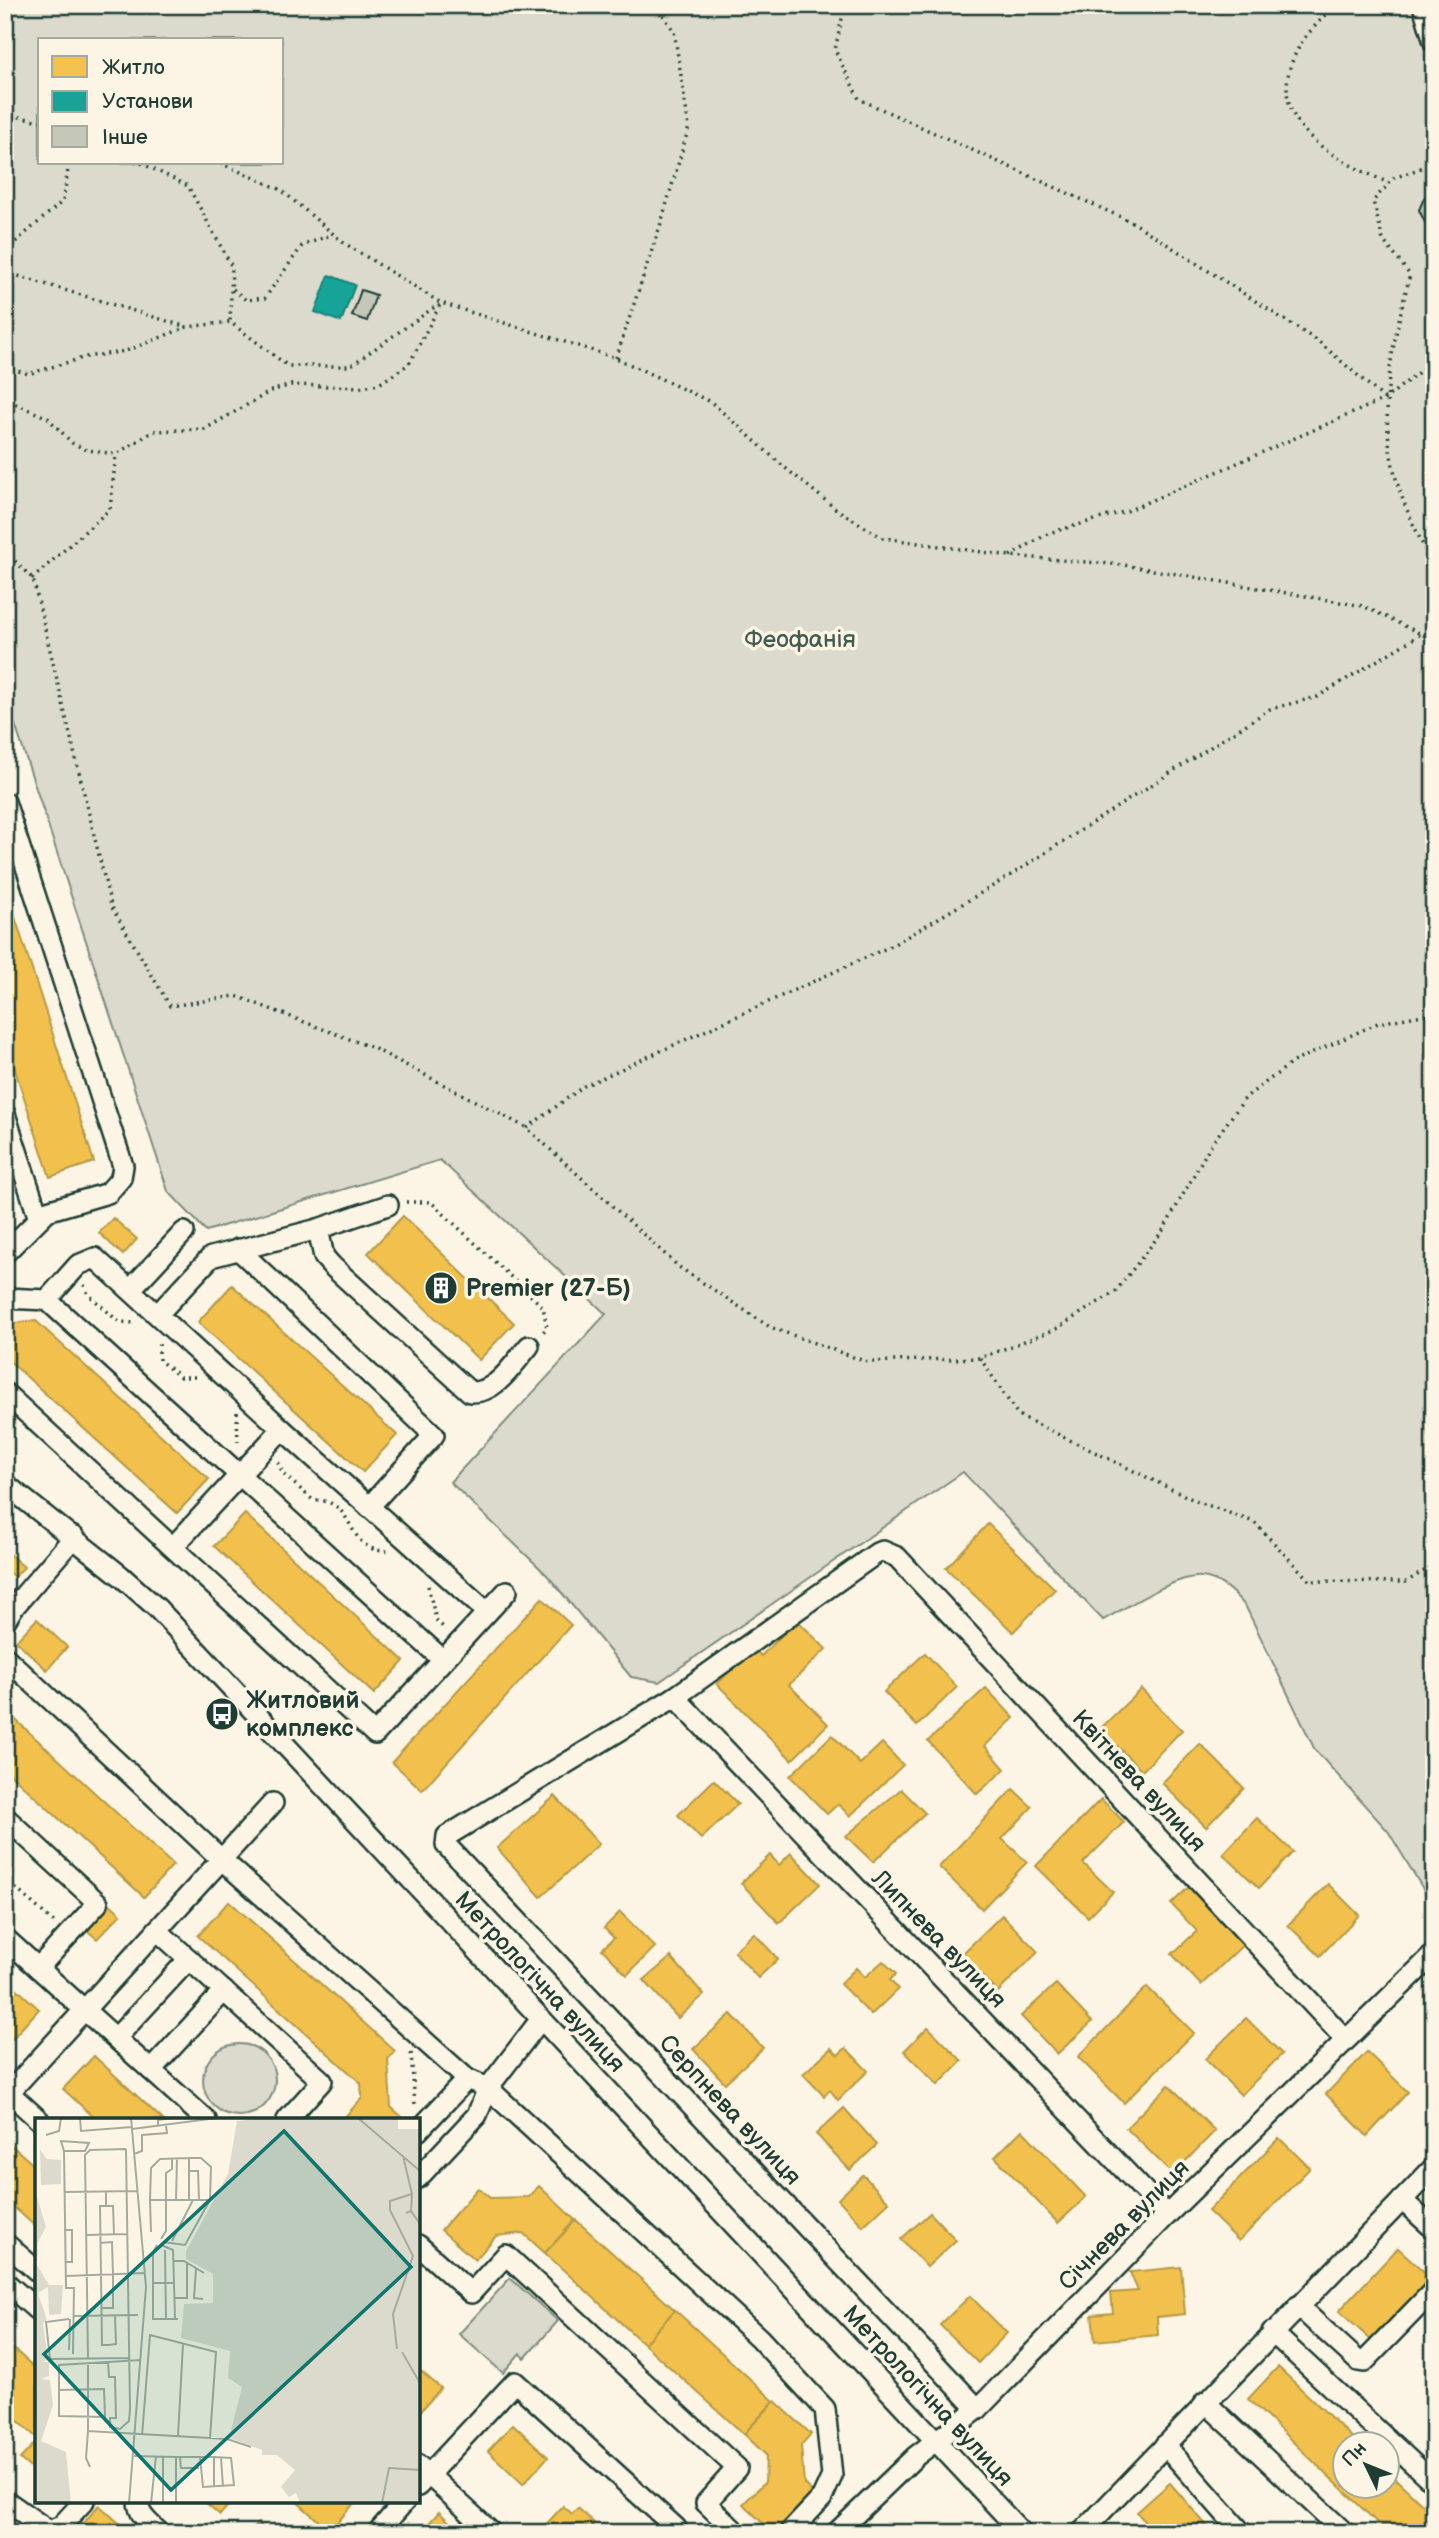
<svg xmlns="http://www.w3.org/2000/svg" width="1439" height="2538" viewBox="0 0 1439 2538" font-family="'Balsamiq Sans',sans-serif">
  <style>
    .green { fill: #dcdacc; stroke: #7e8c80; stroke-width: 2; fill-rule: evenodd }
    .homes { fill: #f2c14e; stroke: #b39946; stroke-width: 2 }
    .public { fill: #17a398; stroke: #19847a; stroke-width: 2 }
    .building { fill: #c5c7b9; stroke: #1f3d34; stroke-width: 2 }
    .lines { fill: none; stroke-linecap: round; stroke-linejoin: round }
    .minor-casing { stroke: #1f3d34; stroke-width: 24 }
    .path { stroke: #1f3d34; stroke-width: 3.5; stroke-dasharray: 2 5; stroke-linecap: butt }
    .minor { stroke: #fcf5e5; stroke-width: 19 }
    .labels { text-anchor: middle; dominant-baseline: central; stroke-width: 7; stroke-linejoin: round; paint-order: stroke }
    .park-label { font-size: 24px; fill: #455c52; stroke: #fcf5e5 }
    .poi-label { font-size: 24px; font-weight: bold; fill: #1f3d34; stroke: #fcf5e5; text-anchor: start }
    .street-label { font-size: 24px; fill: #1f3d34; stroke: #fcf5e5 }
    .inset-road { fill: none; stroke: #a4ab9e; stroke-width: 2 }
    .view { fill: #0f766e; fill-opacity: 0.15; stroke: #0f766e; stroke-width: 3.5 }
    .inset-edge { fill: none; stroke: #1f3d34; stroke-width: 3.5 }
  </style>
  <rect width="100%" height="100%" fill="#fcf5e5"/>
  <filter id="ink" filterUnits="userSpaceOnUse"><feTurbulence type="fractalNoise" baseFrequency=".0143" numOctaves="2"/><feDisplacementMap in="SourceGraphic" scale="14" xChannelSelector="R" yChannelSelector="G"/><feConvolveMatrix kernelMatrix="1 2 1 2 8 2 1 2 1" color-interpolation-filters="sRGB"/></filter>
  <g filter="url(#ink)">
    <g class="green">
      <path d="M5 5H1434V1907L1388 1831 1315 1750 1246 1607C1235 1594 1221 1579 1202 1577 1177 1574 1126 1608 1103 1620L963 1472 659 1682 631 1677 548 1576 450 1482 606 1314 440 1160 206 1231 168 1191 5 694ZM40 40H282V163H40Z"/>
      <circle cx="239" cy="2080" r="36"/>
      <polygon points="510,2278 558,2321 525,2358 520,2353 503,2373 459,2334"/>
    </g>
    <g class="homes">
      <polygon points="5,886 94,1162 50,1177 5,1039"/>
      <polygon points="403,1216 514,1323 479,1360 368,1253"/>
      <polygon points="113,1218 137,1239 123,1255 99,1233"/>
      <polygon points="232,1285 397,1435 363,1472 198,1322"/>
      <polygon points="36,1321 209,1479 177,1513 5,1357 5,1324"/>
      <polygon points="245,1514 404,1661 374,1694 214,1546"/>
      <polygon points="988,1524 1055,1589 1013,1632 946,1568"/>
      <polygon points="9,1554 24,1567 14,1577 5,1569 5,1558"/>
      <polygon points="542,1598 571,1625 422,1790 392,1762"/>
      <polygon points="37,1619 67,1647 47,1670 16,1641"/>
      <polygon points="797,1620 826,1649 789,1685 828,1724 792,1760 717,1684 753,1648 761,1656"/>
      <polygon points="925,1653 957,1687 917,1726 884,1692"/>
      <polygon points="986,1688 1014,1718 985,1746 1005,1769 977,1794 928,1741"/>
      <polygon points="1141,1689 1182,1730 1142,1771 1100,1729"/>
      <polygon points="5,1710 173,1865 144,1897 5,1769"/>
      <polygon points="832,1735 860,1764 882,1743 903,1765 850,1816 838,1804 827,1814 790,1776"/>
      <polygon points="1200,1744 1244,1788 1206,1827 1162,1783"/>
      <polygon points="714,1780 738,1804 701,1839 678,1815"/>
      <polygon points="901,1789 925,1813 873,1862 846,1836"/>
      <polygon points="1013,1789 1032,1807 1002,1839 1027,1862 982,1909 939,1867"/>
      <polygon points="555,1796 599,1844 541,1897 497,1848"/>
      <polygon points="1101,1799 1124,1822 1083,1863 1113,1892 1088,1917 1036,1866"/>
      <polygon points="1257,1818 1293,1852 1259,1888 1223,1854"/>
      <polygon points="791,1853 820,1884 779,1923 741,1883 770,1855 779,1865"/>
      <polygon points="1192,1884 1247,1941 1201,1985 1172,1954 1197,1931 1171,1904"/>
      <polygon points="1328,1884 1359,1915 1320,1956 1288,1925"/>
      <polygon points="229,1901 395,2051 388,2059 391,2107 402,2117 400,2120 342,2120 362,2098 361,2083 198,1936"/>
      <polygon points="108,1902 121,1914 97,1939 84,1928"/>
      <polygon points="620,1912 655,1947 627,1975 602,1949 614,1938 604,1928"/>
      <polygon points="1002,1915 1038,1952 998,1992 961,1955"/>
      <polygon points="754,1933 778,1959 758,1978 734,1951"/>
      <polygon points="671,1957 704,1995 678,2018 644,1980"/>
      <polygon points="883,1961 896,1974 890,1980 898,1989 871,2015 840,1984 856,1968 865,1977"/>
      <polygon points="5,1978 39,2009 12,2039 5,2033"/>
      <polygon points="1056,1984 1092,2022 1057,2054 1021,2016"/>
      <polygon points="1147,1987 1194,2033 1124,2103 1078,2057"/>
      <polygon points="731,2014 763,2048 725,2083 693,2049"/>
      <polygon points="1246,2018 1282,2054 1241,2095 1205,2059"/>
      <polygon points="928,2027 962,2061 938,2085 904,2051"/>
      <polygon points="831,2048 838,2055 846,2048 868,2071 838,2100 830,2090 824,2096 803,2074"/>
      <polygon points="1367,2052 1408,2092 1367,2136 1326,2094"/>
      <polygon points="94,2056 163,2120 97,2120 63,2089"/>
      <polygon points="1169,2085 1215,2131 1173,2174 1126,2128"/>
      <polygon points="844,2108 877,2145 850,2170 816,2134"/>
      <polygon points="1022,2130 1086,2197 1058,2223 995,2157"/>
      <polygon points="1279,2138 1310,2168 1239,2241 1208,2211"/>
      <polygon points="10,2144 37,2168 37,2228 5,2199 5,2150"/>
      <polygon points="863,2175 889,2202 863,2226 838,2199"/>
      <polygon points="539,2186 575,2220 545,2253 523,2233 496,2236 475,2260 441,2230 478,2188 490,2198 529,2197"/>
      <polygon points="930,2213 956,2240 927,2267 901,2239"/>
      <polygon points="576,2220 675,2310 644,2344 545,2253"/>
      <polygon points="1398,2248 1432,2279 1373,2342 1339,2311"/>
      <polygon points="1181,2267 1185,2314 1157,2317 1158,2335 1095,2341 1092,2315 1113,2313 1111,2293 1138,2291 1130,2272"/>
      <polygon points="970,2296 1007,2333 978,2363 940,2325"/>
      <polygon points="675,2310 774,2401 744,2434 644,2344"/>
      <polygon points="5,2341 37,2370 37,2438 5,2409"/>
      <polygon points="1278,2367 1359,2444 1344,2444 1344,2486 1386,2486 1386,2470 1434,2515 1434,2533 1388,2533 1248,2399"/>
      <polygon points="418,2369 441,2388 418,2414"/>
      <polygon points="775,2401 811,2434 801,2445 804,2484 815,2495 779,2533 773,2533 743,2504 765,2482 766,2455 744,2434"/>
      <polygon points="513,2424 548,2457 523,2484 488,2451"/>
      <polygon points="37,2441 37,2474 20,2459"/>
      <polygon points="1170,2483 1213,2533 1154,2533 1137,2512"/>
      <polygon points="204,2501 232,2501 220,2515"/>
      <polygon points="296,2501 356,2501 330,2531"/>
      <polygon points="99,2505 130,2533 75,2533"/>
      <polygon points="563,2506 572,2514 578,2508 594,2523 586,2533 542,2533 540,2531"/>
      <polygon points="439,2512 461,2533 420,2533"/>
      <polygon points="258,2523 268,2533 249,2533"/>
    </g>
    <polygon class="public" points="329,275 355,285 341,322 315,312"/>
    <g class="building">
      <polygon points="1434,192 1434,241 1419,210 1424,198"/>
      <polygon points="361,290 376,295 367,321 352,316"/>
    </g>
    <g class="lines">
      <defs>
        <g id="minor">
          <polyline points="1423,5 1434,42"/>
          <polyline points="5,802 123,1166 121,1178 108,1193 47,1211 5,1253"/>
          <polyline points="5,1114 38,1216"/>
          <path d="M318 1229 324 1257 332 1266 470 1392C496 1394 513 1364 529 1346"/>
          <polyline points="238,1249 434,1435 369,1507"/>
          <polyline points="131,1289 184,1232"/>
          <polyline points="5,1298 47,1300 443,1660"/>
          <polyline points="47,1300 78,1265 95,1258 282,1429 173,1547"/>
          <polyline points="158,1314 211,1257 318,1229 388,1205"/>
          <polyline points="5,1393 375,1734 507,1591"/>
          <polyline points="282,1429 487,1612"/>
          <polyline points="5,1484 121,1576 157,1608 1022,2533"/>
          <polyline points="5,1621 13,1608 74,1537"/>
          <polyline points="5,1657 221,1859 467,2079 488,2088 759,2338 825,2409 832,2476 822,2498 789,2533"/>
          <polyline points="675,1697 1167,2215"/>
          <polyline points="5,1817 98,1903 38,1968"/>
          <polyline points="157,1930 322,2081 287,2120"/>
          <polyline points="5,1938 206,2120"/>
          <polyline points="116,2038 189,1959"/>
          <polyline points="151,2070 224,1991"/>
          <polyline points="5,2089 39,2120"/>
          <polyline points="5,2097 273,1803"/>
          <polyline points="418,2131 467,2079"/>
          <polyline points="418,2178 477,2115 488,2088 541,2019"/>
          <polyline points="1402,2200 1434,2229"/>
          <polyline points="5,2243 37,2271"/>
          <polyline points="418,2245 471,2293 506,2255 737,2468 706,2503 737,2533"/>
          <polyline points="5,2282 37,2310"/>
          <polyline points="1298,2306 1358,2361 1364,2362 1434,2290"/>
          <polyline points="1272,2332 1434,2483"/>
          <polyline points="1205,2402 1345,2533"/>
          <polyline points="978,2409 446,1845 447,1836 675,1697 877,1553 883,1551 897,1557 1345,2039"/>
          <polyline points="1165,2445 1242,2533"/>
          <polyline points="418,2465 492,2533"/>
          <polyline points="418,2486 515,2382 676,2528 672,2533"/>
          <polyline points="5,2500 49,2531 61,2526 84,2501"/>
          <path d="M138 2501C138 2515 150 2524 160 2533"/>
          <polyline points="377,2533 405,2501"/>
          <polyline points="836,2533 916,2456 978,2409 1167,2215 1434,1954"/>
          <polyline points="1081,2533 1434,2167"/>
        </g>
      </defs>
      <use href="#minor" class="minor-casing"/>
      <g class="path">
        <polyline points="845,5 835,50 859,99 1134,223 1319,342 1385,399"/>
        <path d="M1335 5C1324 18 1308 31 1300 45 1257 120 1330 158 1389 183"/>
        <polyline points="5,114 40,121"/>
        <polyline points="141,163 188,186 232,267 230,322"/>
        <polyline points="220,163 280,189 344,243 441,303 616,358 711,402 783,466 836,509 883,538 1010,556 1124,565 1363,606 1434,640"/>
        <path d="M1434 172 1424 167 1394 178 1373 201 1383 240 1410 275C1393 342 1378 401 1394 470 1401 504 1421 538 1434 570"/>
        <polyline points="5,251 63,201 69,163"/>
        <polyline points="5,272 187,327"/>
        <polyline points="233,289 246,300 265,298 302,246 333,234"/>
        <polyline points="616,358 661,223 689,127 674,31 656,5"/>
        <polyline points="5,367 28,374 86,357 126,351 187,327 230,322 288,366 350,366 439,304"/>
        <polyline points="5,394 16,404 48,418 72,443 87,450 116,454 154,431 205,429 271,391 291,385 362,387 379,384 409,364 441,303"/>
        <polyline points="5,551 33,579 111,906 170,1006 236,996 373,1048 527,1128 679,1267 770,1327 867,1362 980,1358 1056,1329 1116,1291 1164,1229 1210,1146 1246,1097 1293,1062 1378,1023 1434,1013"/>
        <polyline points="1010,556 1049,533 1127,511 1385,399 1434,360"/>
        <polyline points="32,579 110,509 116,454"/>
        <polyline points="527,1128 584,1086 891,946 1003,880 1270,709 1317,697 1421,634"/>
        <polyline points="406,1202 431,1202 543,1307 547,1328 543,1332"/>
        <polyline points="84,1285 88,1294 119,1322 137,1323"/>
        <polyline points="159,1344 159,1360 180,1377 196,1377"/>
        <polyline points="980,1358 1018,1415 1196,1501 1254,1522 1310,1581 1406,1582 1434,1565"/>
        <polyline points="237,1412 238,1445"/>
        <path d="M278 1462 283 1474 313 1500C359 1499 342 1552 388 1551"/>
        <polyline points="428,1586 436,1620 445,1629"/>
        <polyline points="5,1879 56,1924"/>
        <polyline points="411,2053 415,2105"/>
      </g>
      <use href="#minor" class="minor"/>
    </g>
  </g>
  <defs>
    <symbol id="building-disc" viewBox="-11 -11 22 22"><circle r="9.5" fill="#1f3d34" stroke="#fcf5e5"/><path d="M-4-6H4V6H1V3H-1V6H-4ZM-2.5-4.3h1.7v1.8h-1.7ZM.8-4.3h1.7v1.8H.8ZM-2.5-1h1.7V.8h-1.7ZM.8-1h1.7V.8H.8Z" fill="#fff"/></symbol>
    <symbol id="bus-disc" viewBox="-11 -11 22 22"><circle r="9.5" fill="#1f3d34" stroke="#fcf5e5"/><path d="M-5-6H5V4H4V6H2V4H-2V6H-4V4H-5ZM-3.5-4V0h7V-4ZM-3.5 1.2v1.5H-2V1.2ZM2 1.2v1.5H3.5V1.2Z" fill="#fff"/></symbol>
  </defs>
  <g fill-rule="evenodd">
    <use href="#building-disc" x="422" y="1269" width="38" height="38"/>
    <use href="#bus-disc" x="203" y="1695" width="38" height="38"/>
  </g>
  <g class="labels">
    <g class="park-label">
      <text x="800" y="639">Феофанія</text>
    </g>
    <g class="poi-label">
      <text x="466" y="1288">Premier (27-Б)</text>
      <text x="246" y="1700">Житловий<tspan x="246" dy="28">комплекс</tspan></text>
    </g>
    <g class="street-label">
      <text transform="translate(1139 1781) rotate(47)">Квітнева вулиця</text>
      <text transform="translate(939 1939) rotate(46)">Липнева вулиця</text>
      <text transform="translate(540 1982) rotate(47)">Метрологічна вулиця</text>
      <text transform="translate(730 2110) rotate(47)">Серпнева вулиця</text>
      <text transform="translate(1124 2225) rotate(-45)">Січнева вулиця</text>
      <text transform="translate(928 2396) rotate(47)">Метрологічна вулиця</text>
    </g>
  </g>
  <g transform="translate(35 2118)">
    <rect width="385" height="385" fill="#fcf5e5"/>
    <path d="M229 0H363V11H385V385H265L261 375 254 379 246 369 260 352 242 337H227V332L194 320 207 269 193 260 195 233 146 220 149 186 178 185V156L151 141V133L193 56 202 3ZM5 32 12 41 26 42V66L6 67ZM0 72 11 109 3 124 2 147 14 167H28L26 196 14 197 13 169 3 175 12 202 8 205 13 242 6 244H14V258L6 261 15 262 18 287 6 323 31 334 36 385H0Z" fill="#dcdacc"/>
    <path class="inset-road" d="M45 0 46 13 97 9M323 0 385 53M123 9V2L137 0M97 11 182 0M11 17 24 13 26 0M29 33 26 23 54 25 50 33H29L31 170H39L38 236M99 36 107 33V17L132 15 131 8M368 38 377 76M154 40H166L176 49 175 82M154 53H163L164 82M30 74 103 73M71 74V88H65L67 227H74M115 82 116 50 125 41 154 40V82H115L116 114M141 82 142 40M71 88H78L79 116M371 95 376 93 385 106M30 112H37V144H30M51 117 92 116M126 121 131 113V55L137 51V41M137 123 158 82M128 124 150 127 175 82H154M65 125 77 124 78 157V190H66M122 127 118 134V201H143M130 132 131 201M139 143H149L169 155M161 151 159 180 168 181M31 158 110 155M118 165H139L138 132 126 127M139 165 140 201M139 180H152V145M39 198 103 197M34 201 11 204 15 241 94 240M74 227 81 226 80 198M362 231 358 196 378 138 355 92V83L377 76 376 93M34 232 35 201M367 234 385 265M53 240 50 37 55 32 91 31M73 244 74 259H80L81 300H75V309L85 311 94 303 95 291 91 31M53 245V313M24 272 69 271 70 299 24 298V247L106 242M107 318 115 217 181 234 175 320M143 318 148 226M99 338 141 339H179L196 340 199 367 168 369 165 339M141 339V385M145 339 146 350H164M179 339V369M186 340 188 369M55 349 51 340 53 313 192 321 216 329M94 385 111 169 96 0M116 385 121 338M128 385V338M347 385 354 350 385 352"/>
    <path class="view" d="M249 13 376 149 136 372 9 236Z"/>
    <rect width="385" height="385" class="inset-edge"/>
  </g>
  <rect width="1439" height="2538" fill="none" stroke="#fcf5e5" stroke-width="28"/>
  <rect x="14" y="14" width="1411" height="2510" fill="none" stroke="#1f3d34" stroke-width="2.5" filter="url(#ink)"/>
  <rect x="38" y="38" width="245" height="126" fill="#fcf5e5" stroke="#a4ab9e" stroke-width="2"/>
  <rect x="52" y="56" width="35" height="21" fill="#f2c14e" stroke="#a4ab9e" stroke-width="2"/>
  <text x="102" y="74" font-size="21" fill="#1f3d34">Житло</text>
  <rect x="52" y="91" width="35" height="21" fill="#17a398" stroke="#a4ab9e" stroke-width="2"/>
  <text x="102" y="108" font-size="21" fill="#1f3d34">Установи</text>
  <rect x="52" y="126" width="35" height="21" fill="#c5c7b9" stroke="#a4ab9e" stroke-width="2"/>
  <text x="102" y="144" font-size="21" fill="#1f3d34">Інше</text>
  <g transform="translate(1366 2465) rotate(313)"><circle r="33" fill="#fcf5e5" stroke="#a4ab9e" stroke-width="2"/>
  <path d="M0-5L12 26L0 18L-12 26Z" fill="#1f3d34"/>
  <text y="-10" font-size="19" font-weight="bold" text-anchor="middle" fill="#1f3d34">Пн</text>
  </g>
</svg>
